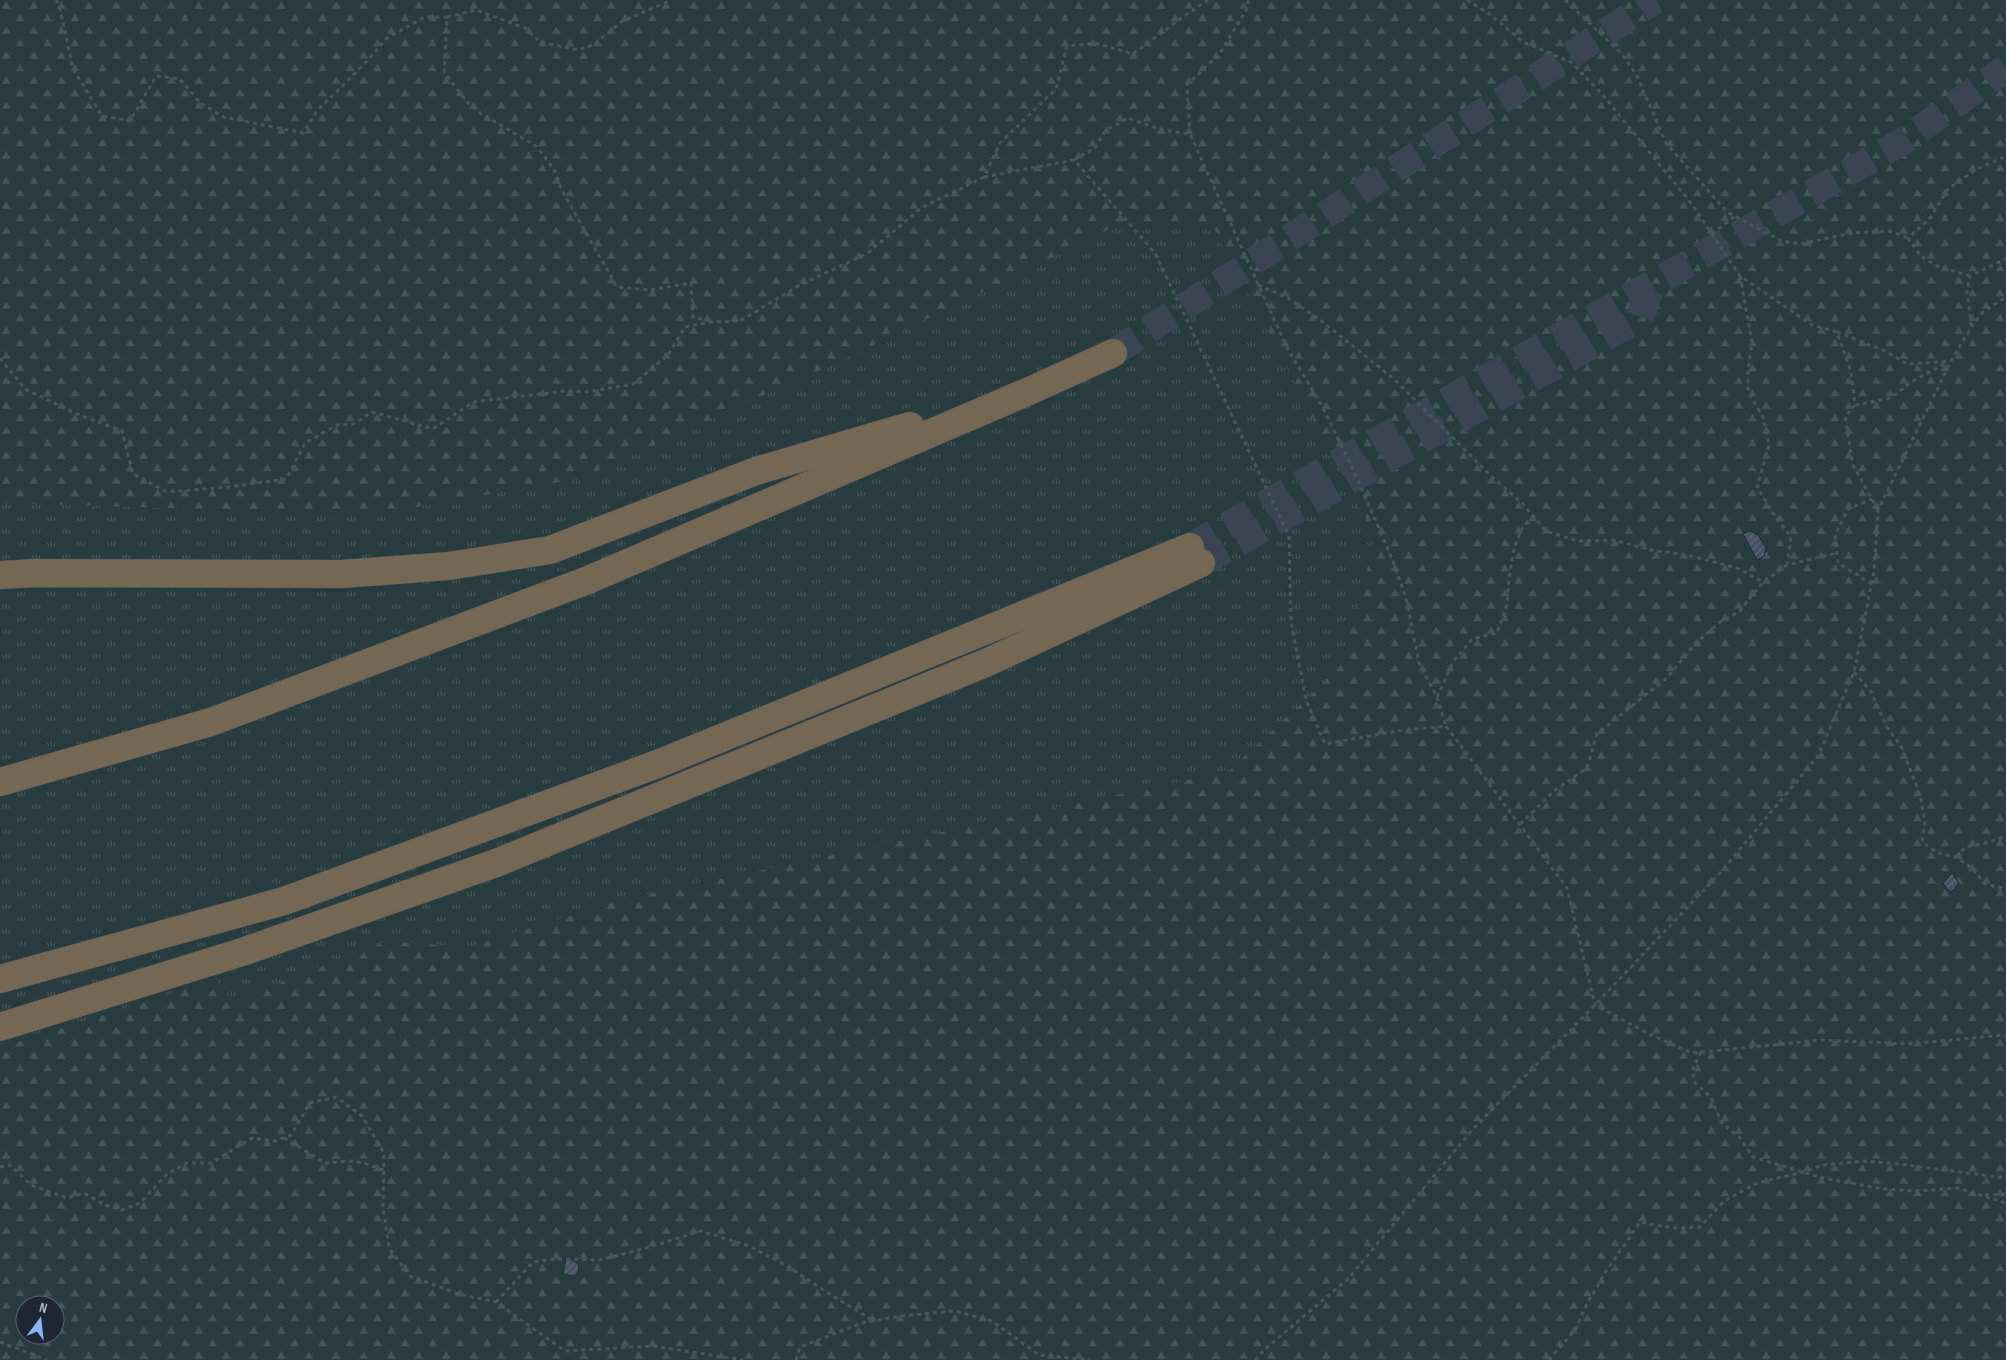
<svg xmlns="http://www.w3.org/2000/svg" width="2006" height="1360" viewBox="0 0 2006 1360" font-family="'Sofia Sans Condensed',sans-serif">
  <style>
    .grass { fill: url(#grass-tufts) }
    .forest { fill: url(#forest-firs); fill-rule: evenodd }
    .building { fill: url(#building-hatch); stroke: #1f2835 }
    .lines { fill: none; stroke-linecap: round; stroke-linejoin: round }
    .highway-tunnel { stroke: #3a4453; stroke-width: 28; stroke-dasharray: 28 14; stroke-linecap: butt }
    .highway-casing { stroke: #434c59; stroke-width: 29 }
    .path { stroke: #44595c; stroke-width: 3; stroke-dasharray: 4 4; stroke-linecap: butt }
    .highway { stroke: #746855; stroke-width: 28 }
  </style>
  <defs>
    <pattern id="grass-tufts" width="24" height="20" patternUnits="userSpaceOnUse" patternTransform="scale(1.25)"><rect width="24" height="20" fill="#263c3f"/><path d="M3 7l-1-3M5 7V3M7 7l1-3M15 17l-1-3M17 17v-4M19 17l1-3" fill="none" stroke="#435659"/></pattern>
    <pattern id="forest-firs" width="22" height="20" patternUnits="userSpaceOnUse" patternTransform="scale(1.25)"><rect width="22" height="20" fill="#263c3f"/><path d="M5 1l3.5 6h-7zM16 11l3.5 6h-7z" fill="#435659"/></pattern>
    <pattern id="building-hatch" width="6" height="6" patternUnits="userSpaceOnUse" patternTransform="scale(1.25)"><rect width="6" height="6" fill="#455162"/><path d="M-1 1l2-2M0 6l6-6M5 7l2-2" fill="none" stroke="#5d6877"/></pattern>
  </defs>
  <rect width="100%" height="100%" fill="#242f3e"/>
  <polygon class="grass" points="1126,221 1215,230 1376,539 1339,669 1229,771 625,899 468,947 388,941 227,1003 216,980 0,1048 0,503 376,514"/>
  <path class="forest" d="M0 0H2006V1360H0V1048L216 979 227 1003 388 941 468 947 625 899 1229 771 1339 668 1376 539 1215 230 1126 221 855 354 581 478 376 514 0 503ZM25 1305H55V1335H25Z"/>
  <g class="building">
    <polygon points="1750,531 1758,535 1766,548 1764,556 1757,560 1743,534"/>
    <polygon points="1952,873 1959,883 1951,892 1943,884"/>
    <polygon points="566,1259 573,1260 579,1265 578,1273 574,1276 563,1274"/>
  </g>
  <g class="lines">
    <g class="highway-tunnel">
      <polyline points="1113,353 1655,0"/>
      <polyline points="1190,547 1905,140 2006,68"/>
      <polyline points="1201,563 1640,318 1652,284"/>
    </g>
    <defs>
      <g id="highway">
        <polyline points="0,575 35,573 342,574 449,566 550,550 756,471 910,426"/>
        <polyline points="0,782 211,722 588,580 1027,392 1113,353"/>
        <polyline points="0,979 284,901 660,763 1190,547"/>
        <polyline points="0,1027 242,952 496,863 988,662 1201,563"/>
      </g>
    </defs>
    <use href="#highway" class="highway-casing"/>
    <g class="path">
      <polyline points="56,0 59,4 73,69 102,116 130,121 156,76 180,79 200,103 224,117 303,133 317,111 365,63 387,38 425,17 447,17 444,72 467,102 480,113 536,146 554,169 561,189 617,287 650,290 691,283 693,317 708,321"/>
      <polyline points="1467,0 1491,15 1523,42 1571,62 1602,94 1691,203 1740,276 1812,325 1837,332 1851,372 1855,405 1845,417 1853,465 1878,510"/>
      <polyline points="1565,0 1621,53 1637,76 1666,143 1727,212 1782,241 1801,244 1851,233 1889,231 1908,238"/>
      <polyline points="447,17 476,10 525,28 540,42 579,50 595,44 621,22 671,0"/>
      <polyline points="1190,134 1187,85 1220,53 1248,7 1248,0"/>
      <polyline points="1074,160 1095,148 1106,130 1128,118 1162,130 1190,134 1287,348 1321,404 1358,480 1393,561 1406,598 1419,663 1437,697 1446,726"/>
      <polyline points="984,177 1074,160 1155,253 1289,536 1291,622 1306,700 1325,744 1397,731 1446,726 1567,888 1595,1005 1651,1035 1692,1053 1822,1040 1908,1044 2006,1035"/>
      <polyline points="1712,234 1735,216"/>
      <polyline points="1740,276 1752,342 1748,369 1748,391 1763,417 1769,445 1757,487 1774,515 1791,537 1787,565"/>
      <polyline points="1970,276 1937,266 1921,256 1908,238 1930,218 1948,189 1975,170 2006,156"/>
      <polyline points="1258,285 1288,298 1323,322 1395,380 1490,475 1522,503 1546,531 1577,541 1613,540 1651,550 1687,555 1737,568 1763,582"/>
      <polyline points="1971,326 1967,291 1970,276 2006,259"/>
      <polyline points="1837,332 1885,351 1907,364 1951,361"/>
      <polyline points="0,358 25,389 77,414 122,431 133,474 167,492 228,487 286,479 305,443 337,425 354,424 372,412 433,429 473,402 565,391 587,392 633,384 668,355 685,327 711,322 740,321 798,286 868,253 921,208 984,177 1000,143 1056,89 1067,46 1095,43 1133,54 1180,19 1208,0"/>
      <polyline points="1855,405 1891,398 1911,382 1948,362"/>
      <polyline points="1872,584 1838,563 1835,535 1848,509 1872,499"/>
      <polyline points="1854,672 1871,692 1887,727 1902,748 1920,795 1925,822 1922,842 1938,853 1956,857 1972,868 1985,884 2006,889"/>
      <polyline points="1437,697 1454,661 1472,639 1497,633 1507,605 1509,579 1514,548 1523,526 1534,517"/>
      <polyline points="1520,824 1555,790 1587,768 1597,734 1668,677 1695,644 1720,622 1739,612 1763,582 1787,565 1837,553"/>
      <polyline points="1956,857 1966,847 1986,843 2006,836"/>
      <polyline points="1701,1052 1692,1070 1695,1083 1711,1097 1721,1122 1740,1138 1753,1157 1823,1178 1883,1189 1917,1191 1958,1188 2006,1203"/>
      <polyline points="284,1138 325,1163 350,1161 364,1163 383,1170"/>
      <polyline points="0,1167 10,1165 31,1185 67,1198 84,1193 105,1205 122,1210 140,1203 167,1174 187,1163 211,1163 252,1138 275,1141 291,1135 310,1103 336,1097 362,1116 384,1153 383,1207 389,1248 410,1276 458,1294 496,1302 565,1351 653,1346 743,1360"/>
      <polyline points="1985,1195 2006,1194"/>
      <polyline points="496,1302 533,1262 556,1259 599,1260 646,1248 701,1231 749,1246 784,1264 828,1293 874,1321"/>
      <polyline points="0,1342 47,1360"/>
      <polyline points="796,1360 800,1347 862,1323 901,1316 955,1311 992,1321 1039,1355 1090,1360"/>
      <polyline points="1255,1360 1265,1349 1348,1279 1473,1129 1595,1005 1719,874 1818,756 1854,672 1874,571 1878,510 1951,361 1972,326 1983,312 2006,297"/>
      <polyline points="1549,1360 1575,1330 1587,1304 1605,1273 1640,1222 1673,1228 1700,1227 1724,1201 1757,1183 1803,1172 1822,1165 1865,1161 1898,1164 2006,1178"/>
    </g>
    <use href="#highway" class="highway"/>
  </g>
  <g transform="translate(40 1320) rotate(15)"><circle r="24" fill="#1d2633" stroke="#59626f"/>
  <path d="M0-4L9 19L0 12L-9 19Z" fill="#8ab4f8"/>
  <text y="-8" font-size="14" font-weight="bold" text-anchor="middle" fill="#b4bcc9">N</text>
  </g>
</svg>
